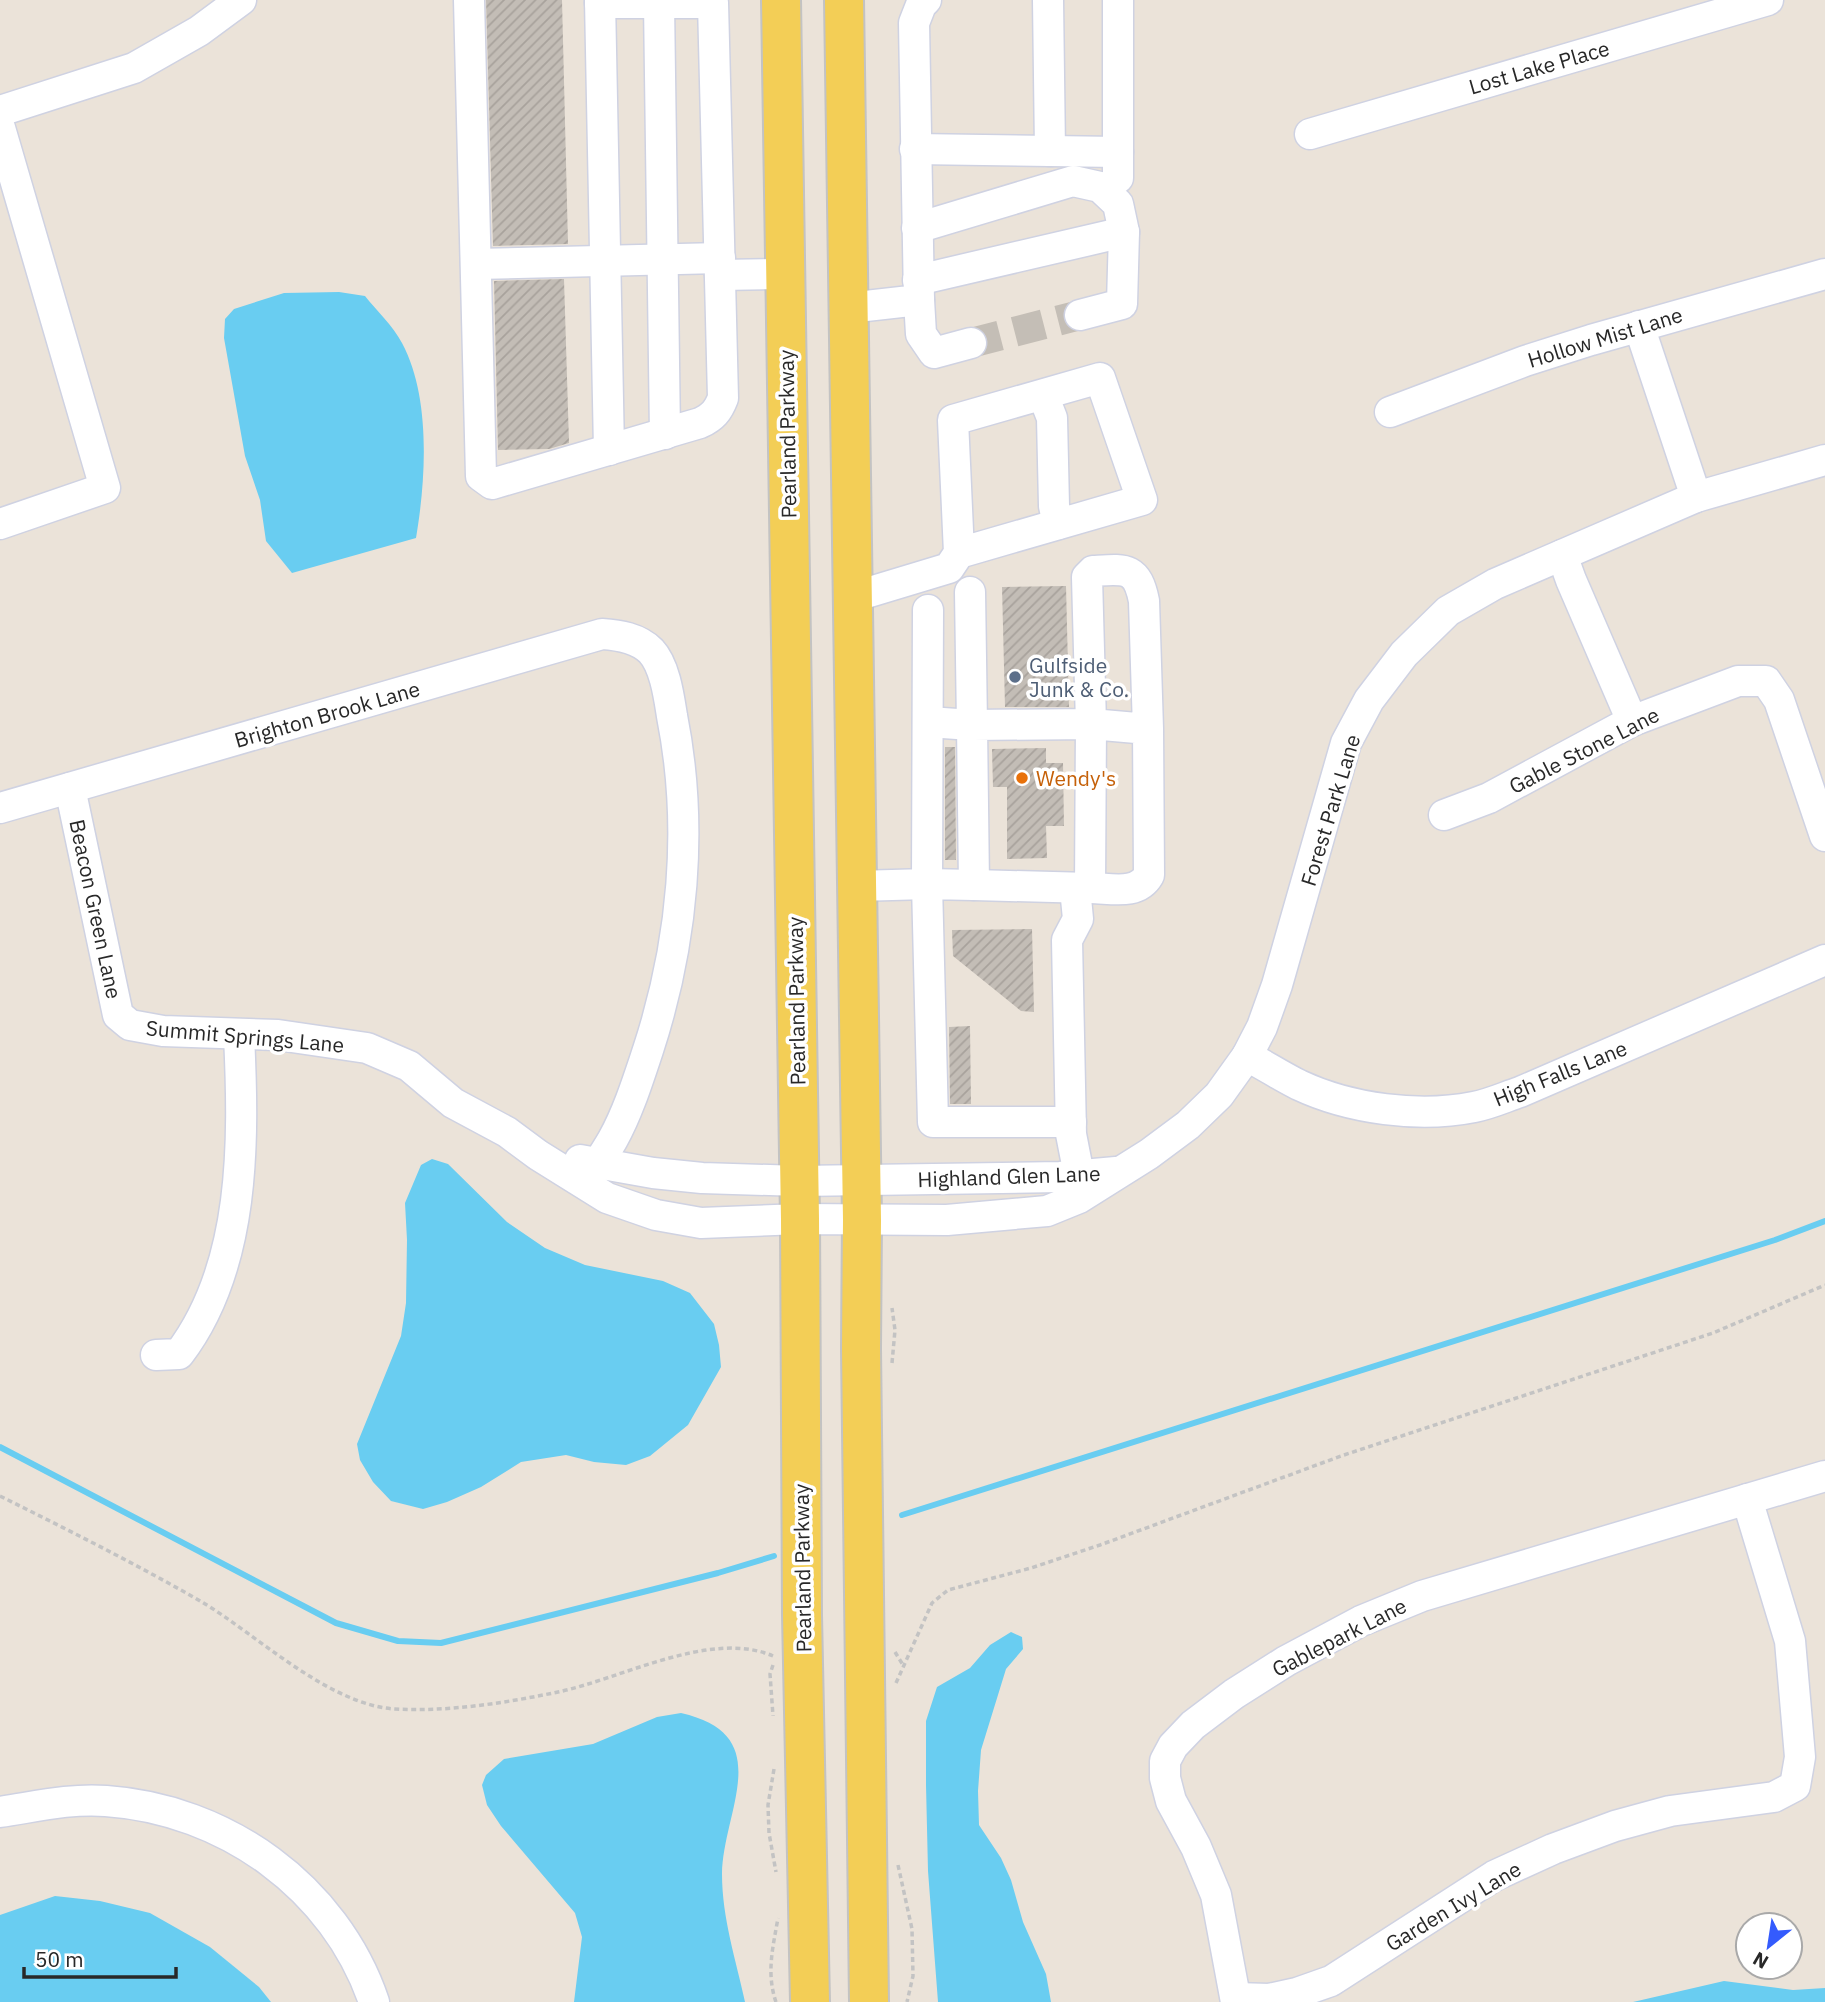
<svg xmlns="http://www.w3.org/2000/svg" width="1825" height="2002" viewBox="0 0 1825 2002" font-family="'IBM Plex Sans',sans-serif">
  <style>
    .water { fill: #69cdf1 }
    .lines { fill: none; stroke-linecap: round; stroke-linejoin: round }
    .stream { stroke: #69cdf1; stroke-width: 6 }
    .building { fill: url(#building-hatch) }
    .minor-tunnel { stroke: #c4beb6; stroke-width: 30; stroke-dasharray: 30 15; stroke-linecap: butt }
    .minor-casing { stroke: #cfd2e2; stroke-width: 33 }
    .major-casing { stroke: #c3c3c3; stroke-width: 42 }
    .path { stroke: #c3c3c3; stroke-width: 3.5; stroke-dasharray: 5 3.5; stroke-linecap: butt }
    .minor { stroke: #fff; stroke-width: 30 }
    .major { stroke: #f3ce56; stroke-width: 38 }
    .service-dot { fill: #5c6f8a; stroke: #fff; stroke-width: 2.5 }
    .food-dot { fill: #e8710a; stroke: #fff; stroke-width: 2.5 }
    .labels { text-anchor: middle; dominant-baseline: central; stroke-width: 7; stroke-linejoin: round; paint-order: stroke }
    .street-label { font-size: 21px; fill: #282828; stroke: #fff }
    .service-label { font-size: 21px; fill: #4e5e75; stroke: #fff; text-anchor: start }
    .food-label { font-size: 21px; fill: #c56008; stroke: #fff; text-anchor: start }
  </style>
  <defs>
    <pattern id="building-hatch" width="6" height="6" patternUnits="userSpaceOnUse" patternTransform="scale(1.75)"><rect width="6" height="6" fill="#c3bdb6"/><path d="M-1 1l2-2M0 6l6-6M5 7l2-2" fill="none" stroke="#a8a29c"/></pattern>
  </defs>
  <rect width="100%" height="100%" fill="#ebe3d9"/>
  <g class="water">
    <path d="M339 292 365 296C377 311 393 326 402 343 431 397 426 479 416 538L292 573 266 541 260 500 245 456 224 338 225 319 234 309 284 293Z"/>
    <polygon points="432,1159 448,1164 507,1222 545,1248 585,1265 663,1281 690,1293 714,1324 719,1345 721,1367 688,1425 650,1456 626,1465 594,1462 566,1455 521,1462 481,1487 447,1502 423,1509 391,1501 373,1482 360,1460 357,1444 401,1336 406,1303 407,1240 405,1203 421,1165"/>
    <polygon points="1011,1632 1022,1637 1023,1649 1006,1669 981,1750 978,1791 979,1825 1001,1858 1011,1880 1023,1922 1046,1974 1051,2002 938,2002 928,1871 926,1785 926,1721 937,1687 970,1668 990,1645"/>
    <path d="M681 1713C778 1735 723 1810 722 1874 722 1918 736 1960 745 2002H574L582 1937 575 1913 501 1826 487 1805 482 1785 486 1775 504 1759 593 1744 657 1717Z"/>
    <polygon points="55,1896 100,1901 150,1913 210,1947 259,1987 271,2002 0,2002 0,1915"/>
    <polygon points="1724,1981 1793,1990 1825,1988 1825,2002 1633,2002"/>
  </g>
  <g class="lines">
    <g class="stream">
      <polyline points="0,1447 336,1623 398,1641 441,1643 718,1573 774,1556"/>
      <polyline points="902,1515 1775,1240 1825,1221"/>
    </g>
  </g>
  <g class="building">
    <polygon points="486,0 562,0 568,244 493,246"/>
    <polygon points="564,279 569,443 549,449 498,450 494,281"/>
    <polygon points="1066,586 1069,707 1005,707 1002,587"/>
    <polygon points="945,747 955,747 956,860 945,860"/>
    <polygon points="1046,748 1046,763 1063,763 1064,826 1046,826 1047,858 1007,859 1007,787 993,787 992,749"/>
    <polygon points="1032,929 1034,1012 1021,1011 953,956 952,930"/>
    <polygon points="970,1026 971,1104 950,1104 949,1027"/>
  </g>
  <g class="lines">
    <polyline class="minor-tunnel" points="971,343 1080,315"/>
    <defs>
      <g id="minor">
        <path d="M469 0 481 476 492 484 700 423C713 417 718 411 723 398L713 3H600"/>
        <polyline points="600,0 609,450"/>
        <polyline points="1048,0 1050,151"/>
        <polyline points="1118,0 1118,178"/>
        <polyline points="659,3 665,434"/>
        <polyline points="0,111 134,68 199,31 241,0"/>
        <polyline points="0,128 105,488 0,524"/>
        <polyline points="1310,134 1768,0"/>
        <polyline points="915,149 1118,152"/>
        <polyline points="917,228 1073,181 1100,187 1118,204 1124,232 1122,304 1080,315"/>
        <polyline points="476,264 720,258"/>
        <polyline points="720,275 785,274"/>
        <polyline points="918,280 1124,232"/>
        <polyline points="919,300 921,334 934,353 971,343"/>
        <polyline points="848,308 919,300 914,23 921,5 926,0"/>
        <polyline points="1639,326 1696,497"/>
        <polyline points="1043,395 1052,418 1054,506 1058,524"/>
        <polyline points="1390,412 1525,361 1591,340 1825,274"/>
        <polyline points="1562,555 1571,580 1632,721"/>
        <polyline points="853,597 949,568 959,553 953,420 1100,378 1142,500 959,553"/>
        <polyline points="928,722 972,725 970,592"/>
        <polyline points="70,788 118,1015 130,1025 163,1031 278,1035 367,1048 409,1066 453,1103 507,1132 538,1155 607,1198 656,1215 701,1223 800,1219 947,1220 1047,1211 1079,1198 1149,1154 1188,1125 1219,1095 1247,1056 1262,1027 1277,985 1346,743 1369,700 1404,654 1448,611 1495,584 1696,497 1825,460"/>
        <path d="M0 808 602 634C619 635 638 638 651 651 665 666 669 697 672 716 694 827 683 943 648 1050 638 1080 628 1112 613 1139 604 1155 594 1168 586 1184"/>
        <polyline points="1444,815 1489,798 1632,721 1738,681 1766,681 1779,700 1825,836"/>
        <polyline points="974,885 1090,888"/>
        <polyline points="857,886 927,884 928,610"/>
        <polyline points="1075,888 1078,919 1067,940 1071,1134 1079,1175"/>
        <path d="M1247 1056C1264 1065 1281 1076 1299 1085 1350 1109 1419 1118 1474 1107 1490 1104 1505 1097 1520 1092L1825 960"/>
        <path d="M1071 1122H933L927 884 974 885 972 725 1091 724 1087 577 1093 571C1125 569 1137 566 1144 601L1148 729 1091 724 1090 888C1111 888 1137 896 1149 875L1148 729"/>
        <polyline points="580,1160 653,1173 702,1178 799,1181 1060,1177 1116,1172"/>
        <path d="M156 1355 179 1354C246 1266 244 1141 239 1035"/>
        <path d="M0 1812C34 1807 71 1798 106 1801 225 1809 335 1887 374 2002"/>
        <polyline points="1236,1998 1269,1999 1297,1993 1331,1981 1494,1876 1553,1849 1615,1826 1670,1811 1774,1797 1795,1786 1800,1757 1790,1641 1747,1499"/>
        <polyline points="1236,2002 1216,1895 1196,1847 1171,1801 1165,1778 1165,1761 1173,1746 1193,1725 1234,1694 1286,1661 1361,1621 1422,1596 1825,1476"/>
      </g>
      <g id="major">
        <polyline points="781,0 800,1219 802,1615 810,2002"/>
        <polyline points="844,0 862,1220 861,1349 869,2002"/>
      </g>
    </defs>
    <use href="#minor" class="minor-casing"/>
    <use href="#major" class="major-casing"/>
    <g class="path">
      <polyline points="892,1363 895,1330 892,1308"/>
      <path d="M0 1496C68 1530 136 1564 202 1602 257 1635 329 1705 395 1709 448 1712 505 1703 558 1692 621 1679 711 1629 773 1656"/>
      <polyline points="895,1652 903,1665"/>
      <polyline points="773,1665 770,1674 773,1716"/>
      <polyline points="896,1683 932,1603 948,1590 1031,1568 1100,1545 1341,1456 1713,1333 1825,1285"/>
      <polyline points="774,1769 768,1805 769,1833 776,1872"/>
      <polyline points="898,1865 912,1929 913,1976 907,2002"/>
      <path d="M776 2002C766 1973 773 1947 778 1918"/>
    </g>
    <use href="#minor" class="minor"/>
    <use href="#major" class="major"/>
  </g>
  <circle class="service-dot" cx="1015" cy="677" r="7"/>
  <circle class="food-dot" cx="1022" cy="778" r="7"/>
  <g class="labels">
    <g class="street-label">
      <text transform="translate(1539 67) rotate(-16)">Lost Lake Place</text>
      <text transform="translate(1605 337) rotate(-17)">Hollow Mist Lane</text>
      <text transform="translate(787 434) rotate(-91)">Pearland Parkway</text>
      <text transform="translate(327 714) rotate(-16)">Brighton Brook Lane</text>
      <text transform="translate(1584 750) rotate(-27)">Gable Stone Lane</text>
      <text transform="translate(1330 810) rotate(-73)">Forest Park Lane</text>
      <text transform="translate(96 909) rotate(78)">Beacon Green Lane</text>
      <text transform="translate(796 1001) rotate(-91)">Pearland Parkway</text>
      <text transform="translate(245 1036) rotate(5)">Summit Springs Lane</text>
      <text transform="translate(1560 1073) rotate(-22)">High Falls Lane</text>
      <text transform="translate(1009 1176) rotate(-2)">Highland Glen Lane</text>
      <text transform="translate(802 1568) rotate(-91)">Pearland Parkway</text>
      <text transform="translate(1339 1637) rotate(-27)">Gablepark Lane</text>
      <text transform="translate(1453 1906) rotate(-31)">Garden Ivy Lane</text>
    </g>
    <g class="service-label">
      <text x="1029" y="665">Gulfside<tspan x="1029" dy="24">Junk &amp; Co.</tspan></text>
    </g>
    <g class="food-label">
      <text x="1036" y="778">Wendy's</text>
    </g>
  </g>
  <g transform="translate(1769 1946) rotate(210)"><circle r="33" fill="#ffffff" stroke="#a9a9a9" stroke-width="2"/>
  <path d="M0-5L12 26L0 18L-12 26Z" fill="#345bfd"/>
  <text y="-10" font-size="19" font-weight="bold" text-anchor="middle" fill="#282828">N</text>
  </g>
  <path d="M24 1967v10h152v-10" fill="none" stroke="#282828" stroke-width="3.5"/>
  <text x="35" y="1967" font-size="21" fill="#282828" stroke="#ffffff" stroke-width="5" paint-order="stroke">50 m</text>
</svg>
